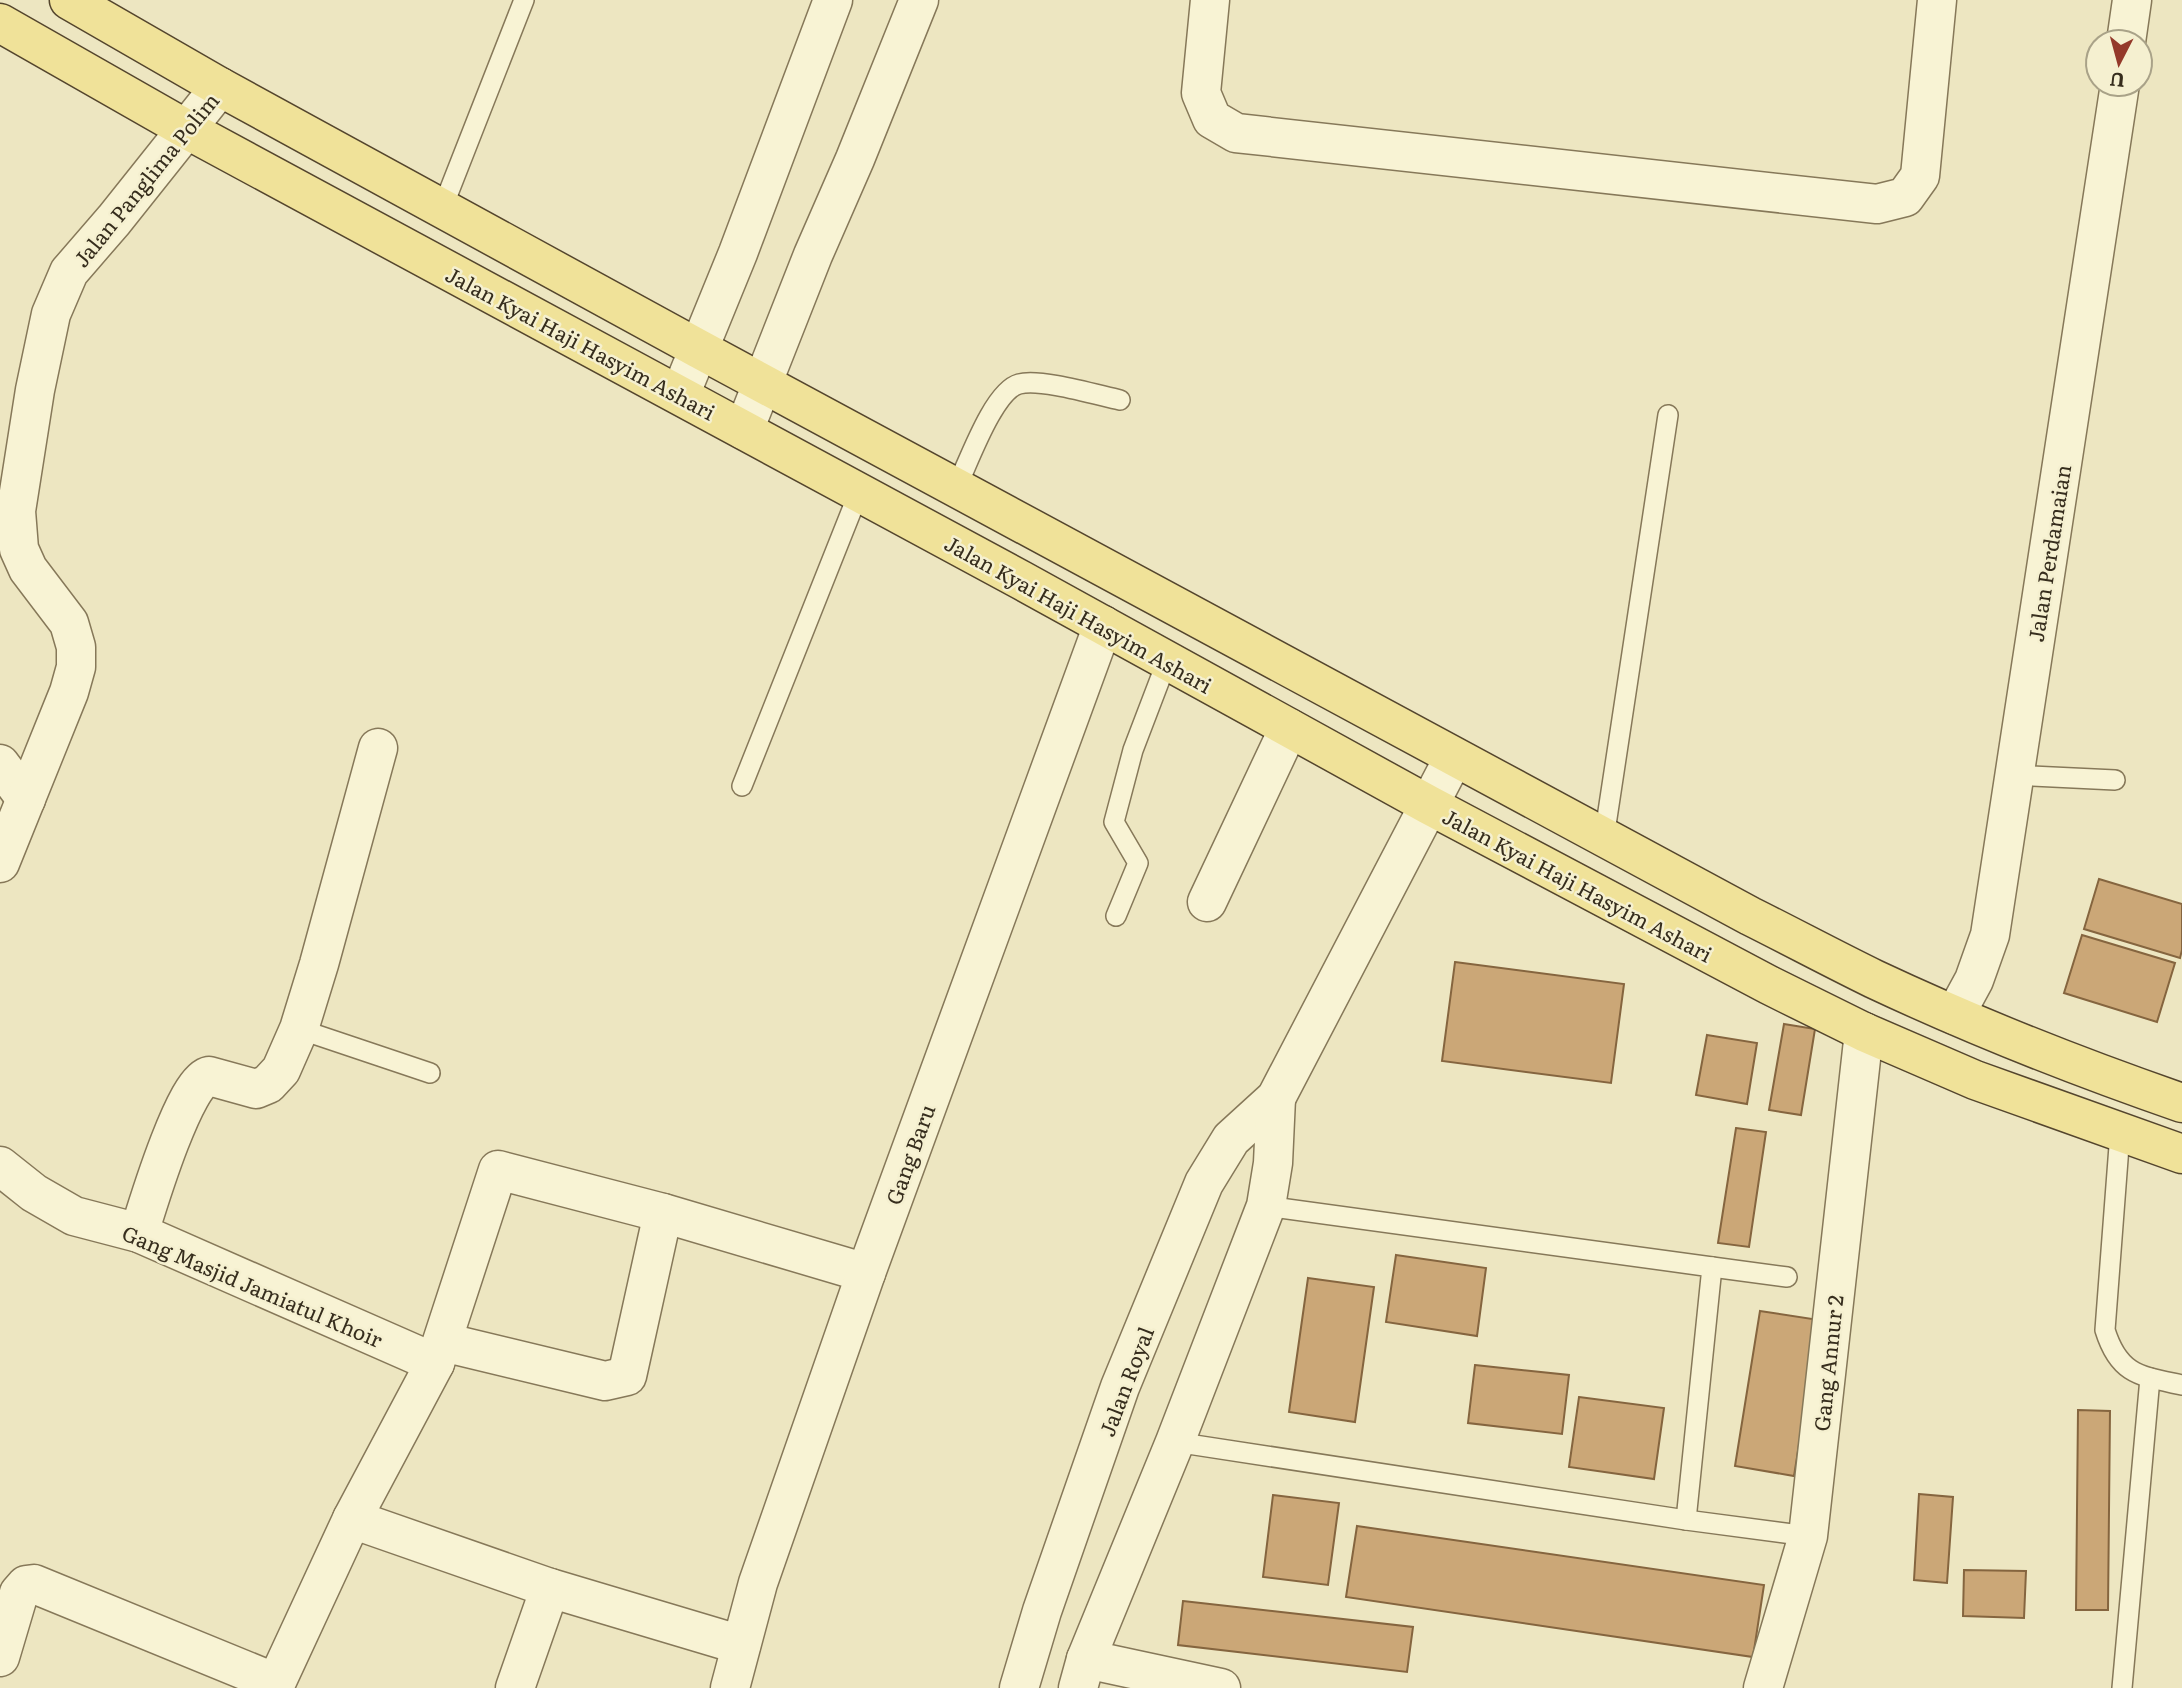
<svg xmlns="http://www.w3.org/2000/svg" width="2182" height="1688" viewBox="0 0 2182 1688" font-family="Literata,serif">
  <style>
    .building { fill: #cba777; stroke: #85653f; stroke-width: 2 }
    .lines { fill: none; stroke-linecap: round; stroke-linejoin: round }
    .service-casing { stroke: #867859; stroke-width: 22 }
    .minor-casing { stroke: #867859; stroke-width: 41 }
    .tertiary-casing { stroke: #867859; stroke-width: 41 }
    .primary-casing { stroke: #54452d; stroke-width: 41 }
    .service { stroke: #f8f3d4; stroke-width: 19 }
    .minor { stroke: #f8f3d4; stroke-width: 38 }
    .tertiary { stroke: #f8f3d4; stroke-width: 38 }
    .primary { stroke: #f0e299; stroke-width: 38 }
    .labels { text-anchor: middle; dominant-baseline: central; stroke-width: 5; stroke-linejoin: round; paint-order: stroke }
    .street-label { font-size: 21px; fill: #362d1d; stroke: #f5f0d0 }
  </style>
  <rect width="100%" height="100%" fill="#ede6c1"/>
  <g class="building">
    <polygon points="2099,879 2182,904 2182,950 2180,958 2084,929"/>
    <polygon points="2082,935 2175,963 2157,1022 2064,993"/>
    <polygon points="1455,962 1624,984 1611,1083 1442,1061"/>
    <polygon points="1784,1024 1815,1029 1801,1115 1769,1110"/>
    <polygon points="1707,1035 1757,1043 1747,1104 1696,1095"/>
    <polygon points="1736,1128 1766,1132 1749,1247 1718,1243"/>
    <polygon points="1396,1255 1486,1268 1477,1336 1386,1322"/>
    <polygon points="1308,1278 1374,1287 1355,1422 1289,1412"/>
    <polygon points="1760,1311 1819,1320 1794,1476 1735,1466"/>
    <polygon points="1475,1365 1569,1375 1562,1434 1468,1423"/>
    <polygon points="1579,1397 1664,1408 1654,1479 1569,1467"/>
    <polygon points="2078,1410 2110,1411 2108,1610 2076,1610"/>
    <polygon points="1919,1494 1953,1497 1947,1583 1914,1580"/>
    <polygon points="1273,1495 1339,1503 1328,1585 1263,1577"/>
    <polygon points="1357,1526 1764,1585 1753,1657 1346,1597"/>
    <polygon points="1964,1570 2026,1571 2024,1618 1963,1616"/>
    <polygon points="1183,1601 1413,1627 1407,1672 1178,1645"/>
  </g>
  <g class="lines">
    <defs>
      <g id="service">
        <polyline points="442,209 524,0"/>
        <path d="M956 488C968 464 993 391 1019 384 1040 378 1097 395 1120 400"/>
        <polyline points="2014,775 2115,780"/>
        <polyline points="742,786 859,492"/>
        <polyline points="1604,838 1668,415"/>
        <polyline points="1116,916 1138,863 1114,822 1133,750 1167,661"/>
        <polyline points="299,1029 430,1073"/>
        <path d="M2120 1133 2105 1330C2119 1375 2140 1376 2182 1385"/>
        <polyline points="1266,1206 1712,1267 1686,1520"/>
        <polyline points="1712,1267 1787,1277"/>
        <polyline points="1175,1442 1686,1520 1808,1536"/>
        <polyline points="2122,1688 2150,1378"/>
      </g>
      <g id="minor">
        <polyline points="1210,0 1201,93 1212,119 1236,133 1877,204 1905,197 1920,176 1937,0"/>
        <polyline points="2126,42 2132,0"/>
        <polyline points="680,395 738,253 833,0"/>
        <polyline points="744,430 813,255 855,159 919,0"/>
        <polyline points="0,764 26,799"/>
        <polyline points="0,863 69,692 76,667 76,647 69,623 28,569 19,549 16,511 35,390 51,314 69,272 114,220 220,87"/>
        <polyline points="1207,902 1289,728"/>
        <polyline points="1955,1015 1974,980 1990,935 2120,84"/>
        <polyline points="0,1166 34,1193 74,1216 139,1233 435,1363"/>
        <path d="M139 1233C147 1207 185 1080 209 1076L256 1089 268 1084 281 1070 299 1029 319 964 378 748"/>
        <polyline points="443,1342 605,1381 627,1376 663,1213"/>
        <polyline points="352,1519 550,1588 741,1645"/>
        <polyline points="0,1657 19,1593 26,1585 34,1584 276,1683 352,1519 435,1363 498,1170 663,1213 866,1273"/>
        <polyline points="1086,1659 1221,1688"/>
        <polyline points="515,1688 550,1588"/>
        <polyline points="730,1688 758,1583 866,1273 1103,625"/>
        <polyline points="1763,1688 1808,1536 1864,1032"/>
      </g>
      <g id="tertiary">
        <polyline points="1019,1688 1042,1611 1120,1387 1204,1183 1231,1139 1276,1098 1454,757"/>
        <polyline points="1078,1688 1086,1659 1175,1442 1266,1206 1273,1163 1276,1098"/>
      </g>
      <g id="primary">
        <path d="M69 0 220 87 699 349 1750 916C1792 937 1833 959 1874 979 1974 1026 2078 1067 2182 1103"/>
        <polyline points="0,23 186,129 1021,580 1429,805 1769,985 1864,1032 1975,1080 2182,1154"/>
      </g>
    </defs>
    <use href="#service" class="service-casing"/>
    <use href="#minor" class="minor-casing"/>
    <use href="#tertiary" class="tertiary-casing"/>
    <use href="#primary" class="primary-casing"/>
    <use href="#service" class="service"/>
    <use href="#minor" class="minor"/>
    <use href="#tertiary" class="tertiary"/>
    <use href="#primary" class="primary"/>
  </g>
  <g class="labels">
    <g class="street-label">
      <text transform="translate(145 179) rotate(-51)">Jalan Panglima Polim</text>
      <text transform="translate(581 342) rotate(28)">Jalan Kyai Haji Hasyim Ashari</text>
      <text transform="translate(2048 553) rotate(-81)">Jalan Perdamaian</text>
      <text transform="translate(1079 613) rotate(29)">Jalan Kyai Haji Hasyim Ashari</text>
      <text transform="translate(1578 884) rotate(28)">Jalan Kyai Haji Hasyim Ashari</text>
      <text transform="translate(909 1154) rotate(-70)">Gang Baru</text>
      <text transform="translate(253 1285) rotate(23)">Gang Masjid Jamiatul Khoir</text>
      <text transform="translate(1827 1363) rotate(-84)">Gang Annur 2</text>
      <text transform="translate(1125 1381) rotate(-69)">Jalan Royal</text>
    </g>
  </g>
  <g transform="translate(2119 63) rotate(186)"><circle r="33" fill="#f5f0d0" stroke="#a9a288" stroke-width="2"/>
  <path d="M0-5L12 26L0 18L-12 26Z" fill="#94392a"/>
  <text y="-10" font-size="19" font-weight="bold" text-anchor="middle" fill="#362d1d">U</text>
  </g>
</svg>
